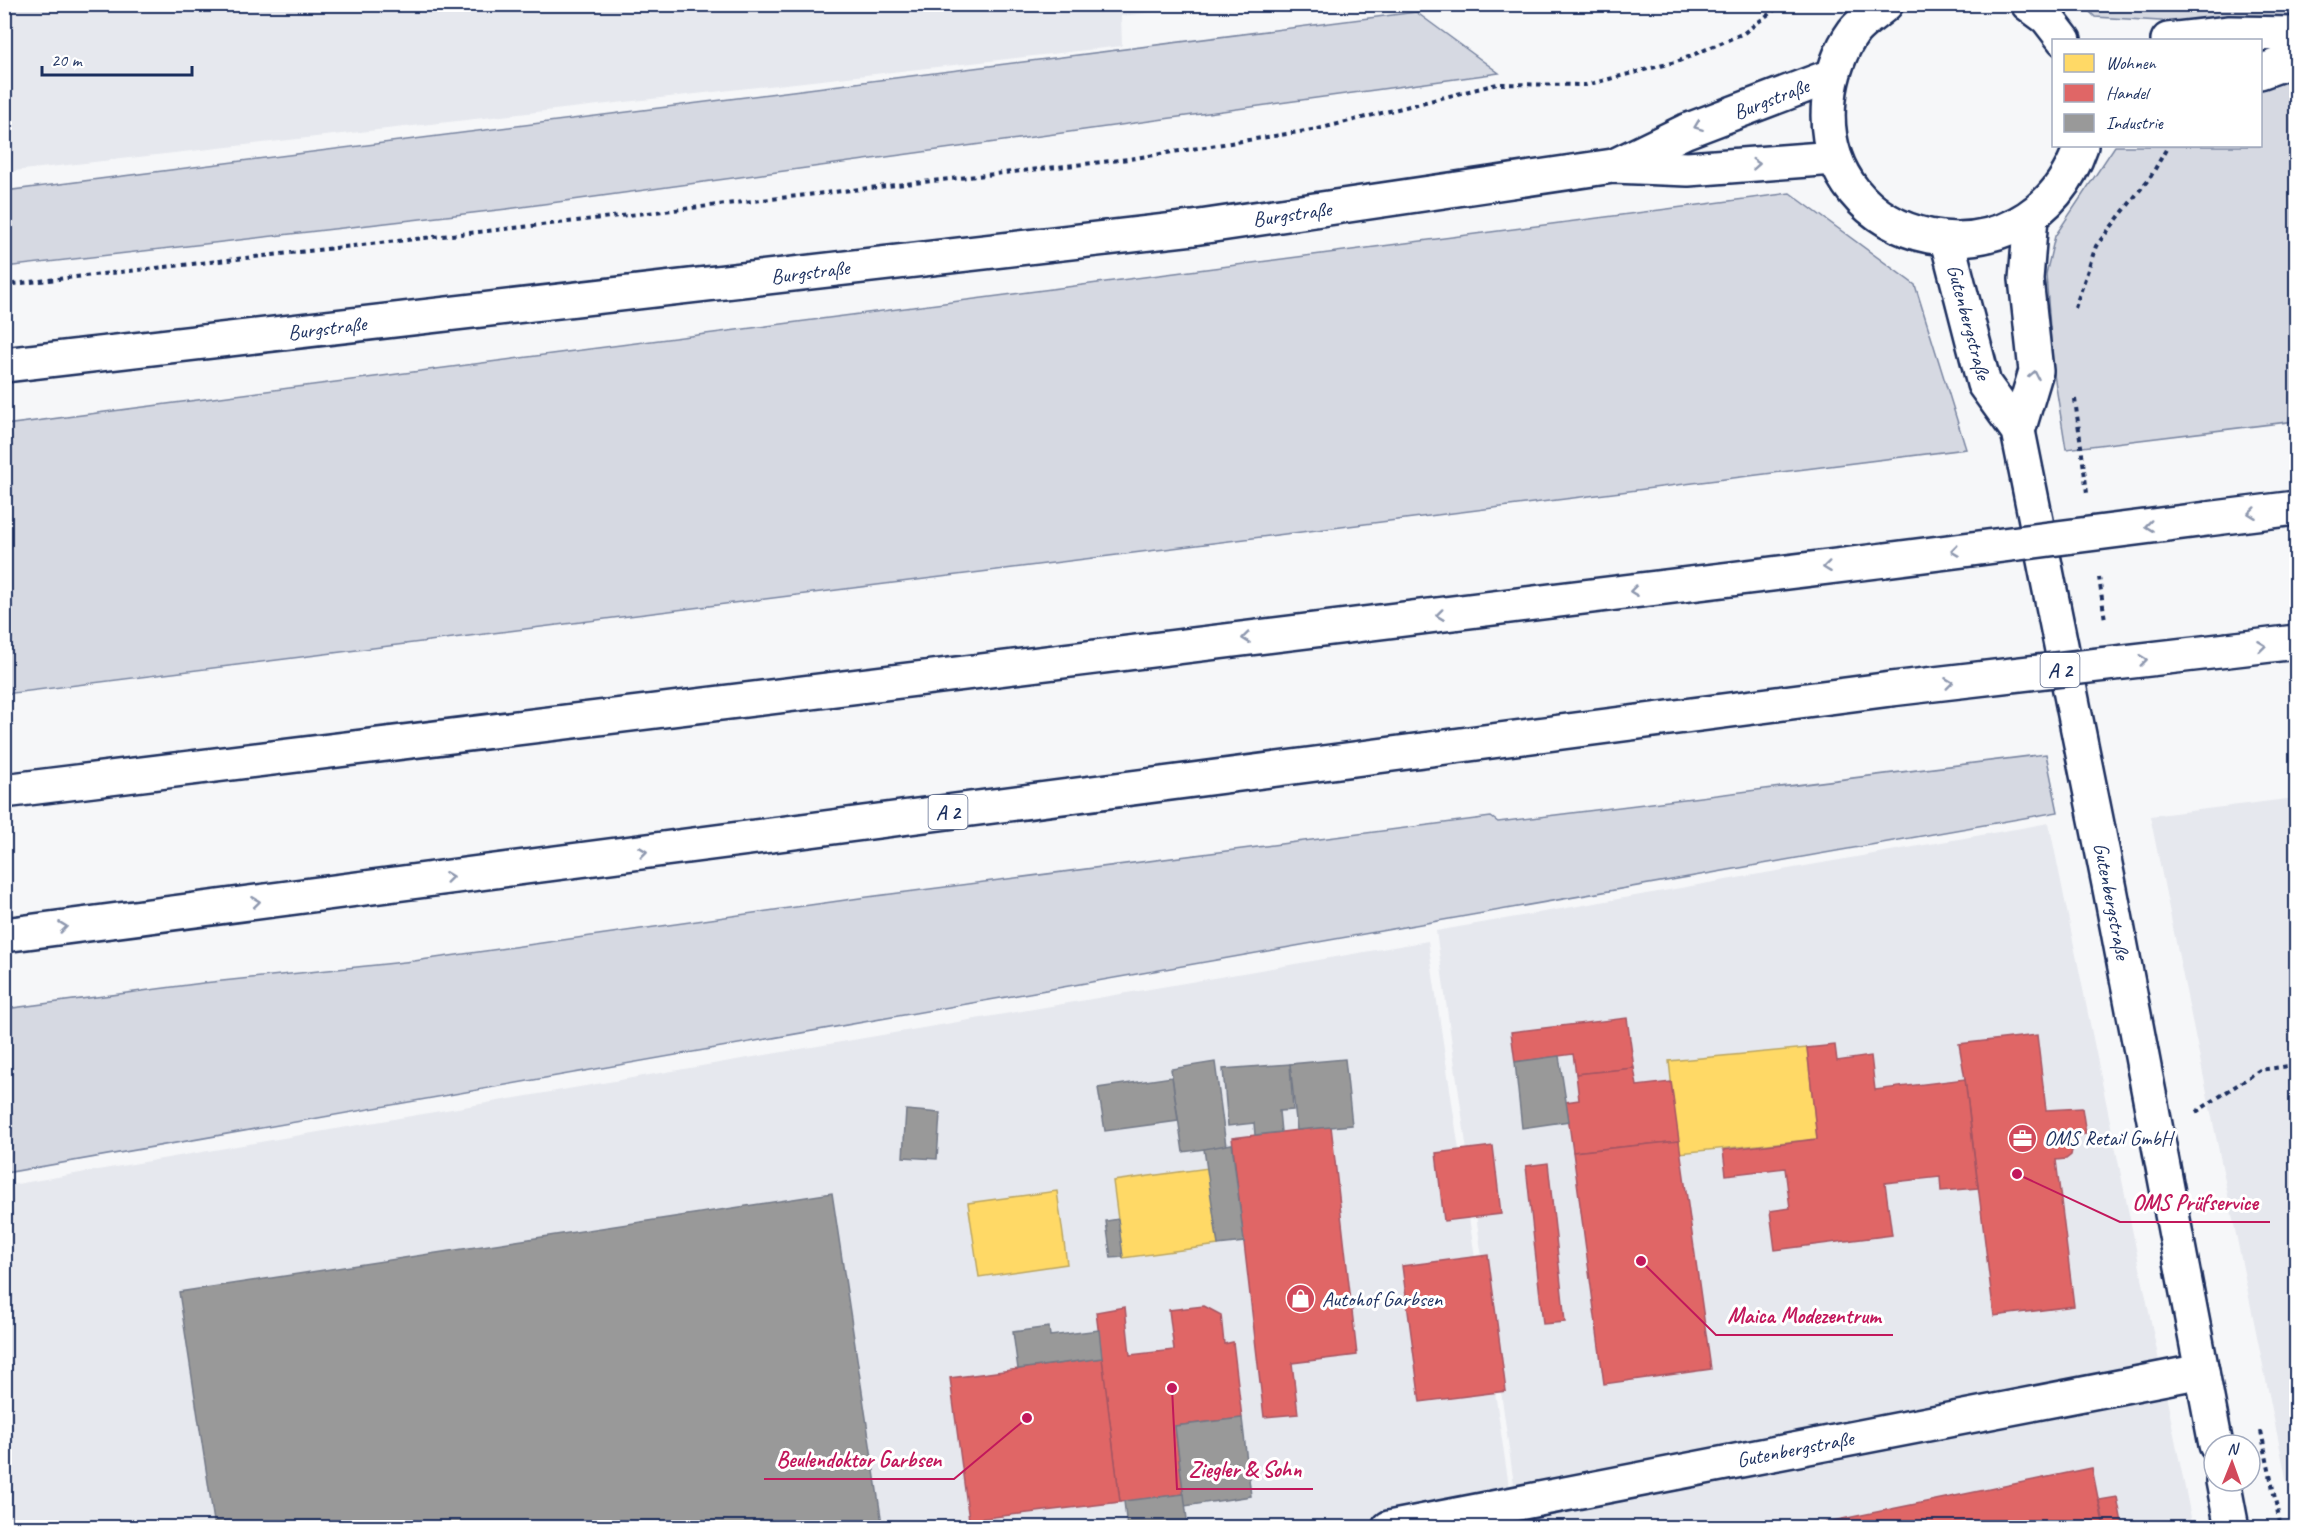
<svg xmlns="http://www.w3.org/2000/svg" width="2301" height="1532" viewBox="0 0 2301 1532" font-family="Caveat,sans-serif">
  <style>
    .built { fill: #e6e8ee }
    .green { fill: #d6d9e2; stroke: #7884a0; stroke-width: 1.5 }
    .homes { fill: #ffd966; stroke: #bba664; stroke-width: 1.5 }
    .shops { fill: #e06666; stroke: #a55664; stroke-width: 1.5 }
    .industry { fill: #999; stroke: #737987; stroke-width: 1.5 }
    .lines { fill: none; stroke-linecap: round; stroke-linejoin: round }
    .street-casing { stroke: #1b2f5e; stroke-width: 38 }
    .secondary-casing { stroke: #1b2f5e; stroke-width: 38 }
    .highway-casing { stroke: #1b2f5e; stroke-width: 38 }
    .path { stroke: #1b2f5e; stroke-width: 4; stroke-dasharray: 4.5 4.5; stroke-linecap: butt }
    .street { stroke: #fff; stroke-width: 33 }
    .secondary { stroke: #fff; stroke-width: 33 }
    .highway { stroke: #fff; stroke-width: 33 }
    .highway-bridge-casing { stroke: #1b2f5e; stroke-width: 38; stroke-linecap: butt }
    .highway-bridge { stroke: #fff; stroke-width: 33 }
    .oneway { stroke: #8d97ae }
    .labels { text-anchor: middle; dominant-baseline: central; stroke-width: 6; stroke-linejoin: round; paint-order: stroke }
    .shield { fill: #fff; stroke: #5f6d8e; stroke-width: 1.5 }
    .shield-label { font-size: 20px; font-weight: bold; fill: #1b2f5e }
    .street-label { font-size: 21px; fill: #1b2f5e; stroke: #fff }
    .poi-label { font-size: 21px; fill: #1b2f5e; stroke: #fff; text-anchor: start }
    .leader { fill: none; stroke: #c2185b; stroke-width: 2 }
    .callout-dot { fill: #c2185b; stroke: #fff; stroke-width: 2 }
    .callout-label { font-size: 22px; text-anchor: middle; font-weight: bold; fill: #c2185b; stroke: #fff; stroke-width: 6; stroke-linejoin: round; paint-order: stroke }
  </style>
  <rect width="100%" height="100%" fill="#f6f7f9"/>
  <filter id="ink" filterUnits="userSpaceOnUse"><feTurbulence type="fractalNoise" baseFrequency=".0167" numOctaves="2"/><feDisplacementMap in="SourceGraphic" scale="12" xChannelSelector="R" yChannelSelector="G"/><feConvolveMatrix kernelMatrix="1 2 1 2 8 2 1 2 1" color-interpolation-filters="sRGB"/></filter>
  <g filter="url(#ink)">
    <g class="built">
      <polygon points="4,5 5,4 1212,5 1121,16 1122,46 5,172"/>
      <polygon points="2296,798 2296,1526 2150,816"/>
      <polygon points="2049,823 2193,1527 1520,1527 1436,931"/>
      <polygon points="1428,941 1515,1527 5,1528 5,1186"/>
    </g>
    <g class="green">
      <polygon points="2083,5 2296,5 2296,421 2066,449 2053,368 2046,274 2055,236 2115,146 2260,146 2260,40 2181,40 2176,22 2095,17"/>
      <polygon points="1416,12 1499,73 507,209 5,267 5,191"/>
      <polygon points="1790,193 1915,285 1966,449 5,694 5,425"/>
      <polygon points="2046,754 2058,812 5,1173 5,1009 203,983 414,961 860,898 1491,817 1498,822"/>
    </g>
    <g class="homes">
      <polygon points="1807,1048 1817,1139 1679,1153 1669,1061"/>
      <polygon points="1208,1168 1218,1245 1123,1258 1113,1181"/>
      <polygon points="1057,1191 1067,1264 979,1277 968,1203"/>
    </g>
    <g class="shops">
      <polygon points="1627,1018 1634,1068 1576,1074 1573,1054 1515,1062 1511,1032"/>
      <polygon points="2037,1035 2046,1110 2082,1108 2086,1134 2075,1136 2071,1155 2066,1159 2056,1160 2074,1306 1994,1316 1965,1079 1959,1044"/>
      <polygon points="1835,1045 1837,1061 1871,1056 1875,1090 1965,1079 1978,1188 1941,1191 1940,1177 1885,1183 1892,1235 1775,1250 1770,1211 1790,1208 1785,1168 1726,1175 1723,1150 1817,1139 1807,1048"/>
      <polygon points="1634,1068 1637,1086 1671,1082 1679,1141 1573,1152 1566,1102 1579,1100 1576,1074"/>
      <polygon points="1331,1126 1357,1355 1292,1363 1298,1414 1264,1417 1232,1138"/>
      <polygon points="1679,1141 1711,1369 1604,1384 1573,1152"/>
      <polygon points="1493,1146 1501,1214 1444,1221 1436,1153"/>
      <polygon points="1548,1163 1565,1322 1543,1324 1526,1166"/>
      <polygon points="1488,1255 1506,1391 1420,1402 1402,1266"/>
      <polygon points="1204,1306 1221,1315 1224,1344 1233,1342 1242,1418 1175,1426 1184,1494 1120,1502 1096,1312 1125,1307 1130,1355 1174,1350 1169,1310"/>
      <polygon points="1102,1358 1120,1502 969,1520 950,1378"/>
      <polygon points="2092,1468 2104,1528 1798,1528"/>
      <polygon points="2117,1497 2123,1528 2105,1528 2099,1500"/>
    </g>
    <g class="industry">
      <polygon points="1559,1056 1569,1121 1522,1128 1515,1062"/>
      <polygon points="1345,1059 1352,1125 1297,1130 1290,1064"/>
      <polygon points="1215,1062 1226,1146 1183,1152 1171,1069"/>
      <polygon points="1290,1064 1293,1110 1279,1111 1281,1132 1255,1135 1254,1123 1228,1126 1223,1069"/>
      <polygon points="1172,1077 1178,1121 1105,1131 1098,1088"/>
      <polygon points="906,1110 940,1113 937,1159 903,1157"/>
      <polygon points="1232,1144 1244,1242 1218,1245 1204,1149"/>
      <polygon points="832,1193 882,1524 859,1528 215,1528 179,1292"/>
      <polygon points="1118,1219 1123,1257 1111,1258 1106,1221"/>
      <polygon points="1049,1327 1050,1336 1099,1330 1102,1358 1018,1369 1013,1332"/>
      <polygon points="1242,1418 1251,1496 1185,1506 1175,1426"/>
      <polygon points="1184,1494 1188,1528 1127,1528 1124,1501"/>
    </g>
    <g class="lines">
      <defs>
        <polyline id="street" points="1389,1528 2202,1371"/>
        <g id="secondary">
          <path d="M1886 4C1876 13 1862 21 1854 31 1840 50 1831 76 1829 99 1813 251 2029 297 2081 146"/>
          <polyline points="2028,4 2047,18 2064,40"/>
          <polyline points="1618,164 1686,131 1831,76"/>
          <polyline points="1947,240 1984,384 2018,431 2111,894 2216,1445"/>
          <polyline points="4,365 1193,228 1613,166 1688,169 1835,158"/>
          <polyline points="2018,431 2036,371 2026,279 2031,217"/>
          <polyline points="2223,1481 2232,1528"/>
        </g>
        <g id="highway">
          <polyline points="2168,40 2230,33 2296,34"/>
          <polyline points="2260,72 2296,59"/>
          <polyline points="2207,519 2296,508"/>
          <polyline points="2228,650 2296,642"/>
          <polyline points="4,791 1885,560"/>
          <polyline points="4,935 1891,689"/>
        </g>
      </defs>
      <use href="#street" class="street-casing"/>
      <use href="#secondary" class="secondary-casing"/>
      <use href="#highway" class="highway-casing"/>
      <g class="path">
        <polyline points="4,285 1129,159 1318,129 1497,84 1586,85 1679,61 1744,33 1782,4"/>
        <polyline points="2075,308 2096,246 2151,176 2168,146"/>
        <polyline points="2075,399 2087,493"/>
        <polyline points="2099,577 2105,620"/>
        <polyline points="2196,1112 2260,1070 2296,1065"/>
        <polyline points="2261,1431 2281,1528"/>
      </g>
      <use href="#street" class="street"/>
      <use href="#secondary" class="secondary"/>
      <use href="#highway" class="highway"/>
      <defs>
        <g id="highway-bridge">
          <polyline points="1885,560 2207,519"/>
          <polyline points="1891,689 2228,650"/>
        </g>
      </defs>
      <use href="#highway-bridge" class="highway-bridge-casing"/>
      <use href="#highway-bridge" class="highway-bridge"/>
    </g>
    <defs><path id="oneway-chevron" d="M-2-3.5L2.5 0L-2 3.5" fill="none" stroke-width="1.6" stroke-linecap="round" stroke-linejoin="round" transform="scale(1.5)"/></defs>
    <g class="oneway">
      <use href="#oneway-chevron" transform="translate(1698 126) rotate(159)"/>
      <use href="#oneway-chevron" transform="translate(1756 164) rotate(-4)"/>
      <use href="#oneway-chevron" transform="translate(2034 375) rotate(-79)"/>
      <use href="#oneway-chevron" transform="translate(2252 513) rotate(173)"/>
      <use href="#oneway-chevron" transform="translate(2149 526) rotate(173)"/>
      <use href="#oneway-chevron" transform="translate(1955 551) rotate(173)"/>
      <use href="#oneway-chevron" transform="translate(1827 567) rotate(173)"/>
      <use href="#oneway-chevron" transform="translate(1634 591) rotate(173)"/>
      <use href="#oneway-chevron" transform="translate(1440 615) rotate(173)"/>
      <use href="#oneway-chevron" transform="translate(1246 638) rotate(173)"/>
      <use href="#oneway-chevron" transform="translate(2262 646) rotate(-7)"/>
      <use href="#oneway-chevron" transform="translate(2143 660) rotate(-7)"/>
      <use href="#oneway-chevron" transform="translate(1949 683) rotate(-7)"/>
      <use href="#oneway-chevron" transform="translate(643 852) rotate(-7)"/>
      <use href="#oneway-chevron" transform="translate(449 877) rotate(-7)"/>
      <use href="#oneway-chevron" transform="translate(256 902) rotate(-7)"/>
      <use href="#oneway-chevron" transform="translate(63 927) rotate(-7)"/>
    </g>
  </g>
  <defs>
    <symbol id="office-disc" viewBox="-11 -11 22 22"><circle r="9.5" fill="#d1495b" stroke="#fff"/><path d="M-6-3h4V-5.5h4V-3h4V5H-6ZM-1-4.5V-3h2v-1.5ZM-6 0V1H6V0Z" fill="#fff"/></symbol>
    <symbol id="shop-disc" viewBox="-11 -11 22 22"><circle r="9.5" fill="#d1495b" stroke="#fff"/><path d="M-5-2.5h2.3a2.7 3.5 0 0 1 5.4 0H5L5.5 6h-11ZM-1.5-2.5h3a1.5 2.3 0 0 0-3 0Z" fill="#fff"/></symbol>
  </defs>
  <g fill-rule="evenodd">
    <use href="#office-disc" x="2006" y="1122" width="33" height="33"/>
    <use href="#shop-disc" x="1284" y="1282" width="33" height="33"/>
  </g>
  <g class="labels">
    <g class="shield">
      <rect x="2040.5" y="653" width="39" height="34" rx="4.5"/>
      <rect x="928.5" y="795" width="39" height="34" rx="4.5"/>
    </g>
    <g class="shield-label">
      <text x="2060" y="670">A 2</text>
      <text x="948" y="812">A 2</text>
    </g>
    <g class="street-label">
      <text transform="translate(1771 99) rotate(-21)">Burgstraße</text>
      <text transform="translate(1292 214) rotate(-8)">Burgstraße</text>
      <text transform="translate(810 272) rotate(-7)">Burgstraße</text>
      <text transform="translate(1969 322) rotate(75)">Gutenbergstraße</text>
      <text transform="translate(327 328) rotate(-7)">Burgstraße</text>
      <text transform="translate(2112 901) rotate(79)">Gutenbergstraße</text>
      <text transform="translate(1795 1449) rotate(-11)">Gutenbergstraße</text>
    </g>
    <g class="poi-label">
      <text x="2044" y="1138">OMS Retail GmbH</text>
      <text x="1322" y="1299">Autohof Garbsen</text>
    </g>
  </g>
  <path class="leader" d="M2017 1174L2120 1222H2270M1641 1261L1716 1335H1893M1027 1418L954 1479H764M1172 1388L1177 1489H1313"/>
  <g class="callout-dot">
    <circle cx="2017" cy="1174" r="6"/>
    <circle cx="1641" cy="1261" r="6"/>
    <circle cx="1027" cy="1418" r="6"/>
    <circle cx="1172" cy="1388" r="6"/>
  </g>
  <g class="callout-label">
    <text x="2195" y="1210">OMS Prüfservice</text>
    <text x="1804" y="1323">Maica Modezentrum</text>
    <text x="859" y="1467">Beulendoktor Garbsen</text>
    <text x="1245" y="1477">Ziegler &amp; Sohn</text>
  </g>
  <rect width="2301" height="1532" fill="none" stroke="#fff" stroke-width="24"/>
  <rect x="12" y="12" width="2277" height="1508" fill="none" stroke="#1b2f5e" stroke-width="2" filter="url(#ink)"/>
  <rect x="2052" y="39" width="210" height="108" fill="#ffffff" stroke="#a4acbf" stroke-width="1.5"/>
  <rect x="2064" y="54" width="30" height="18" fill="#ffd966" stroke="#a4acbf" stroke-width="1.5"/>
  <text x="2106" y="69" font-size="18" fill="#1b2f5e">Wohnen</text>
  <rect x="2064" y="84" width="30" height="18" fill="#e06666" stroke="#a4acbf" stroke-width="1.5"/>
  <text x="2106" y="99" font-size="18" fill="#1b2f5e">Handel</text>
  <rect x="2064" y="114" width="30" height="18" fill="#999999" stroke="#a4acbf" stroke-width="1.5"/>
  <text x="2106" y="129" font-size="18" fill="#1b2f5e">Industrie</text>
  <g transform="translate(2232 1463) rotate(1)"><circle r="28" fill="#ffffff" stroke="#a4acbf" stroke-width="1.5"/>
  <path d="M0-4.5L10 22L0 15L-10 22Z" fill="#d1495b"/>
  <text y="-9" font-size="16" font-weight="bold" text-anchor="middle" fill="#1b2f5e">N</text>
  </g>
  <path d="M42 66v9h150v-9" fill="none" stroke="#1b2f5e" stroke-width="3"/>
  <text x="51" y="66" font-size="18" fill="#1b2f5e" stroke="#ffffff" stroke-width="4.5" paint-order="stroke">20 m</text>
</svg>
